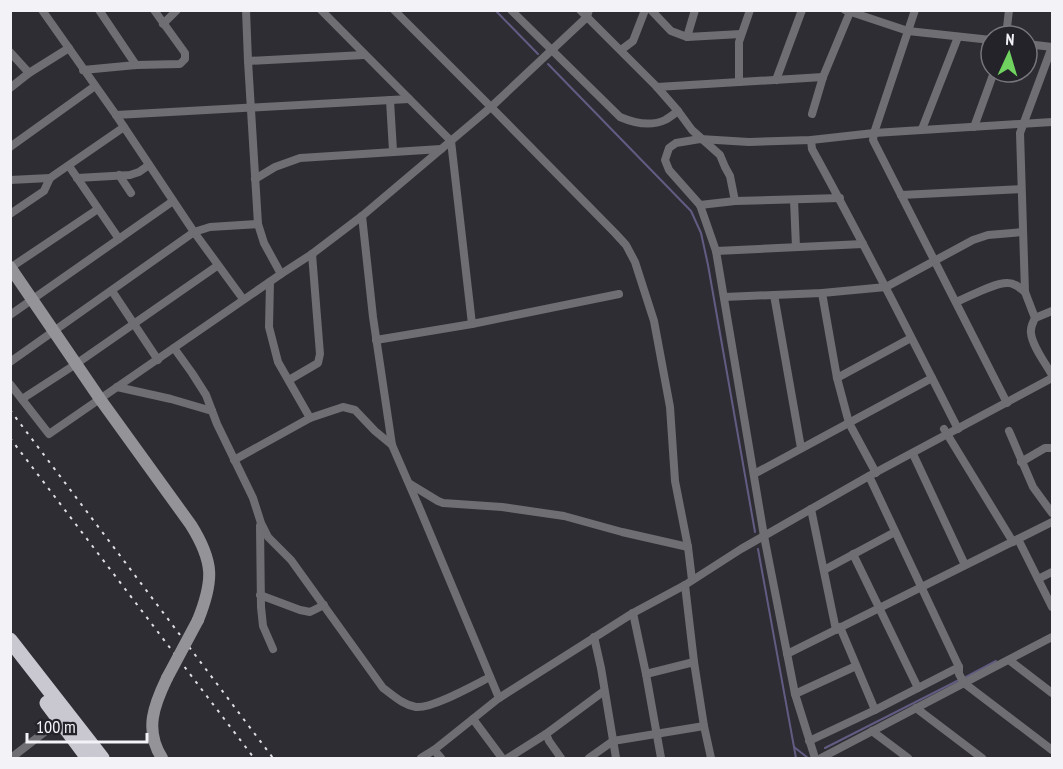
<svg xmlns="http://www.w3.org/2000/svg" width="1063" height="769" viewBox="0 0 1063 769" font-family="'PT Sans Narrow',sans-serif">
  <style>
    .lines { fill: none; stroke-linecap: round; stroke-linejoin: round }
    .stream { stroke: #625c83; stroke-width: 2 }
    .street { stroke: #6f6e72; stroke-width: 8 }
    .secondary { stroke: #939398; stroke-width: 12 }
    .highway { stroke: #c9c8d1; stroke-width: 15 }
    .rail { stroke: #dfdee3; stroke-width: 2; stroke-dasharray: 3 6; stroke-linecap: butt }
    .secondary-bridge { stroke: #939398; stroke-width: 12 }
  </style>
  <rect width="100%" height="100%" fill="#2e2d34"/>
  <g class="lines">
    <g class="stream">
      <polyline points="495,10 538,54"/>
      <polyline points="548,64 691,211 701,233 708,265 755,532"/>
      <polyline points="758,549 796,758"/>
      <polyline points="964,678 996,661"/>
      <polyline points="794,747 808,758"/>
      <polyline points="825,748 959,680"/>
    </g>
    <g class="street">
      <polyline points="42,10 116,115 194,232 243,299"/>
      <polyline points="99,10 136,65"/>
      <polyline points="246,10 248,61 258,224 264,243 281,274"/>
      <polyline points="321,10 451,141 472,324"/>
      <polyline points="394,10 491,107 615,233 626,245 635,262 654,321 670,407 675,481 688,547 692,580"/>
      <path d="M511 10 620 117C634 123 650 127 665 120 669 118 674 114 678 111"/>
      <polyline points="580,10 657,87 678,111 692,130 720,155 725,167 730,176 735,201"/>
      <polyline points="651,10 671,31 687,37 741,34"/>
      <polyline points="845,10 908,31 991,40"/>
      <polyline points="915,10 874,133 873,140 1007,403"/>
      <polyline points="163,24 177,10"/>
      <polyline points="1006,36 1009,10"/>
      <polyline points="687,37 695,10"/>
      <polyline points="1027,44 1052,47"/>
      <path d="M1052 47 1020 133 1025 292 1035 318C1033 323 1030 327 1031 333 1032 346 1046 364 1052 375"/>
      <polyline points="621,50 633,41 645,10"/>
      <polyline points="10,52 29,73"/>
      <polyline points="248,61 364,55"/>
      <polyline points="83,70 136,65 180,64 185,59 185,53 154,10"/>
      <polyline points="776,80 802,10"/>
      <polyline points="739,82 739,42 750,10"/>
      <polyline points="657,87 823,77"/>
      <polyline points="10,88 29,73 69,48"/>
      <polyline points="390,100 393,151"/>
      <polyline points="812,114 823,77 850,12"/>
      <polyline points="116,115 409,99"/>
      <polyline points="974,127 994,72"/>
      <polyline points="922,129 958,37"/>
      <path d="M811 140 812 149C863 241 910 335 958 429"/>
      <polyline points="10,147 95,86"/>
      <polyline points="69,166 119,239"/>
      <polyline points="119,175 131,193"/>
      <polyline points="77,178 130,175 139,172 149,165"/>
      <polyline points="255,179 275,167 300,158 441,149"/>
      <polyline points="10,180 50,178"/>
      <polyline points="901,195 1021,189"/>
      <polyline points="794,200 796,247"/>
      <polyline points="700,205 735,201 840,198"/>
      <polyline points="10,214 44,191 50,178 124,127"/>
      <polyline points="362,216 373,317 392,445 419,507 499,698"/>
      <polyline points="716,251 863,244"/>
      <polyline points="10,268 98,209"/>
      <polyline points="270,282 269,327 278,362 310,418"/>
      <polyline points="112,291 158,360"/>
      <polyline points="822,293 837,378 849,423 876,473"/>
      <polyline points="774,295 801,448"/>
      <polyline points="724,297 822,293 886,287 973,240 988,235 1023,232"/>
      <path d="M956 302C969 297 995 282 1008 283 1015 283 1020 288 1025 292"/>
      <polyline points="10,315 173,201"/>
      <polyline points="1035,318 1052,311"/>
      <polyline points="376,340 472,324 619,294"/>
      <path d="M174 348 192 373 206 395 217 424 253 498 261 523 268 537 291 560 383 688C393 695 403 705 416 707 432 709 474 685 490 677"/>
      <polyline points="10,362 194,232 210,227 258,224"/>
      <polyline points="837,378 911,338"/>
      <polyline points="289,380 318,363 320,354 312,254"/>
      <polyline points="10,384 49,434 281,274 312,254 362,216 491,107 587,17 589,10"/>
      <polyline points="117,387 171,399 212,411"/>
      <polyline points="22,399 76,364 217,266"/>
      <polyline points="944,429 1013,542"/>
      <polyline points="1009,431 1033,487 1052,513"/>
      <polyline points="913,454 965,565"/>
      <polyline points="234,460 310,418 343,407 355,410 375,431 392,445"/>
      <polyline points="1021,462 1045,448 1052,448"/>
      <polyline points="754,474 932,378"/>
      <polyline points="410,484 438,501 443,503 502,507 564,516 622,532 688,547"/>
      <polyline points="811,509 836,630"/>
      <polyline points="260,526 261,607 263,626 273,649"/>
      <polyline points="1018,539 1052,607"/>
      <polyline points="853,554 918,688"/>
      <polyline points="824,570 895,532"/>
      <polyline points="1038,579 1052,572"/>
      <polyline points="685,585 694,662"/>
      <polyline points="260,595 300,610 310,612 324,605"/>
      <polyline points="633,613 646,674 661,758"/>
      <polyline points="840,627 875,710"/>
      <polyline points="594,637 601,668 616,758"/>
      <polyline points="787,654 1052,522"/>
      <polyline points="1009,660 1052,693"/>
      <polyline points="959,667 959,674 964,683 1052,750"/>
      <polyline points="646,674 694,662 704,726 711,758"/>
      <polyline points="795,694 856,666"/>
      <polyline points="916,708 982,758"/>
      <polyline points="473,719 502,758"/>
      <polyline points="872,731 908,758"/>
      <polyline points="546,734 549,741 561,758"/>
      <polyline points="809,741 875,710 959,667 869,476"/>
      <polyline points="434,750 441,758"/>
      <polyline points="11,758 60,720"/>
      <polyline points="421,758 434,750 499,698 633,613 685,585 741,549 869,476 1052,378"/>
      <polyline points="508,758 546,734 604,691"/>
      <polyline points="589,758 613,741 704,726"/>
      <polyline points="815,758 795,694 764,536 716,251 700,205 669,170 665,160 669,148 676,143 700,139 749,142 811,140 874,133 1052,122"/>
      <polyline points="821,758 1052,637"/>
    </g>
    <g class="secondary">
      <path d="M10 267 100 399 191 525C214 562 214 580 198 620"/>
      <path d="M162 758C144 730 154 705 167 678"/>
    </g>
    <g class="highway">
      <polyline points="10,640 102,758"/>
      <polyline points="47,703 88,758"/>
    </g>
    <g class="rail">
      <polyline points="10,410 273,758"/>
      <polyline points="10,438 254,758"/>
    </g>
    <polyline class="secondary-bridge" points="167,678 198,620"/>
  </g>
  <rect width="1063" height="769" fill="none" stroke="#f3f2f7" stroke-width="24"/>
  <g transform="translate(1009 54) rotate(4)"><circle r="28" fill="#24232a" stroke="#77767c" stroke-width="1.5"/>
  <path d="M0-4.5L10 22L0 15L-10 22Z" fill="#70d35f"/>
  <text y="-9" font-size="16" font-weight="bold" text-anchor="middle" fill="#f3f2f7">N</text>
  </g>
  <path d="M27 733v9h120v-9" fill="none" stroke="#f3f2f7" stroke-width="3"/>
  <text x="36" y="733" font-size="18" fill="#f3f2f7" stroke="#24232a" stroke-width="4.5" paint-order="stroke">100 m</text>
</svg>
